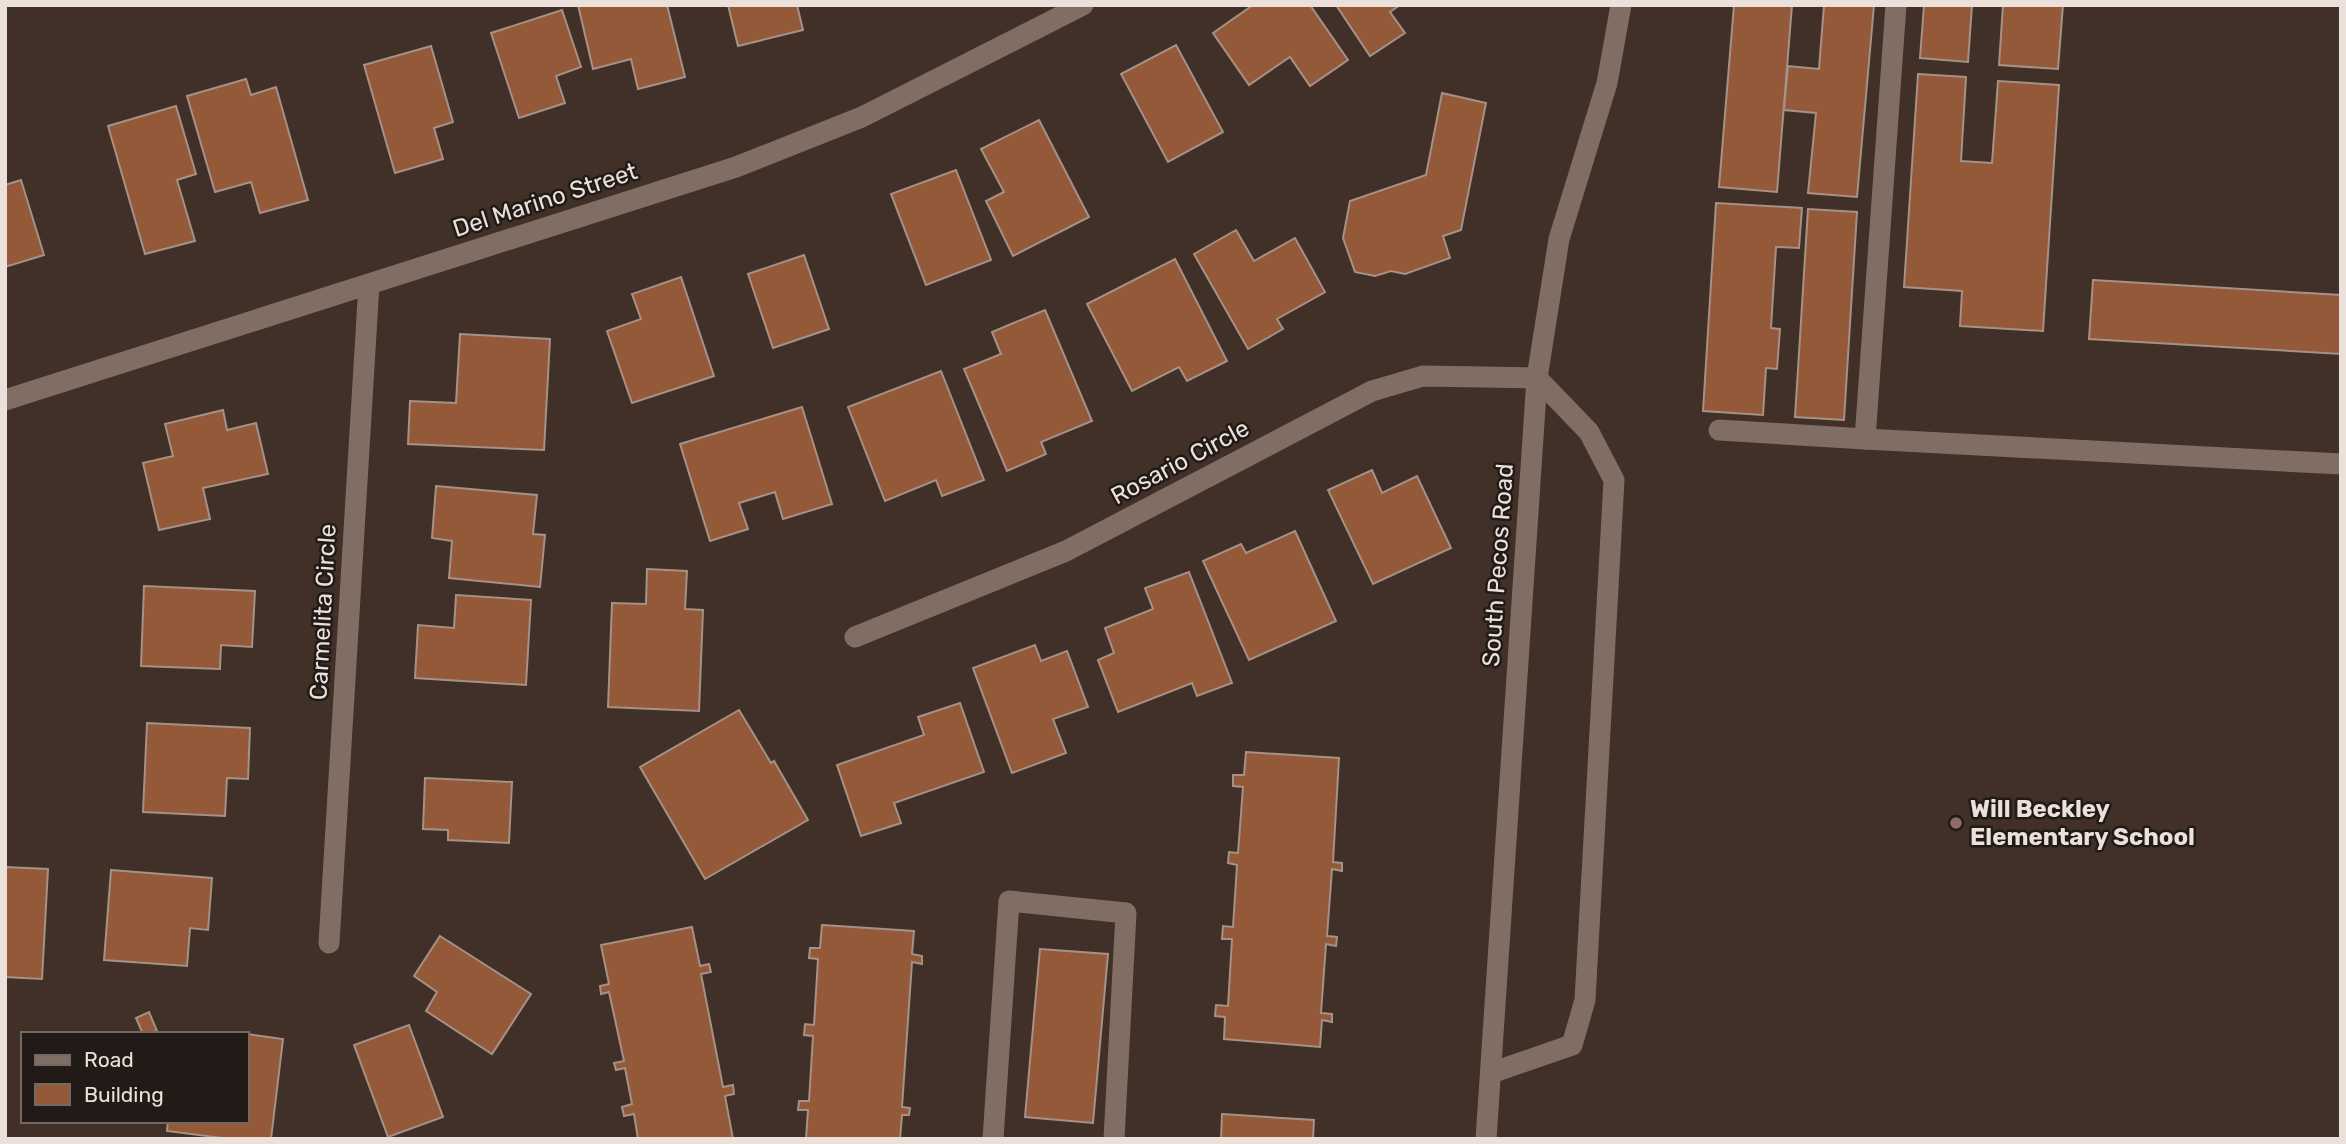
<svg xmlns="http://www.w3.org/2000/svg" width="2346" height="1144" viewBox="0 0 2346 1144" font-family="Rubik,sans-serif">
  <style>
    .building { fill: #945938; stroke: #a59187; stroke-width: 2 }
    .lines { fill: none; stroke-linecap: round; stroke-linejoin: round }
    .minor { stroke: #806d63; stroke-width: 21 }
    .education-dot { fill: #8d6e63; stroke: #211a16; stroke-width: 2.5 }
    .labels { text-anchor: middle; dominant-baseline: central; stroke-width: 5; stroke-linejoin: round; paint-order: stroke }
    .street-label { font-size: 24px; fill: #ebe0da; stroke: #211a16 }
    .poi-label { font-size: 24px; font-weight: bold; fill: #ebe0da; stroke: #211a16; text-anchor: start }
  </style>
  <rect width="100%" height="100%" fill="#403027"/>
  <g class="building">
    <polygon points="578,5 667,5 685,77 638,89 631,59 593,69"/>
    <polygon points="728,5 797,5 803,30 738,46"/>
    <polygon points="1253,5 1310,5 1348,60 1310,86 1290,57 1249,85 1213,33"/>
    <polygon points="1336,5 1400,5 1390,12 1405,33 1370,56"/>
    <polygon points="1734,5 1792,5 1777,192 1719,187"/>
    <polygon points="1824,5 1874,5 1857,197 1808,193 1816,113 1784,110 1788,66 1819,69"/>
    <polygon points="1924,5 1972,5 1968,62 1920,58"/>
    <polygon points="2003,5 2063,5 2058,69 1999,65"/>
    <polygon points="562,10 581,67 556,76 565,103 519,118 491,33"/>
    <polygon points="1176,45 1223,132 1168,162 1121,74"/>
    <polygon points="431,46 453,122 434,128 443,159 395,173 364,65"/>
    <polygon points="1918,74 1966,77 1961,161 1992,163 1998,81 2059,85 2043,331 1960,326 1962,291 1904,287"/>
    <polygon points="246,79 251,95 276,87 308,200 260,213 251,182 215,192 187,96"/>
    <polygon points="1442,93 1486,103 1461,230 1443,236 1450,258 1405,274 1391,271 1375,276 1355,272 1343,238 1350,201 1426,175"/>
    <polygon points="176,106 196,174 177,180 195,241 145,254 108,126"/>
    <polygon points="1039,120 1089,217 1013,256 986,201 1004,192 981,149"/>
    <polygon points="956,170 991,260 926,285 891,194"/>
    <polygon points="21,180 44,255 5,267 5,185"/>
    <polygon points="1716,203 1802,208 1799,248 1776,247 1771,328 1780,329 1777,369 1766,368 1763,415 1703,411"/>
    <polygon points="1808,209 1857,212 1844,420 1795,417"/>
    <polygon points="1236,230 1254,261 1295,238 1325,292 1277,319 1283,329 1248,349 1194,254"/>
    <polygon points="804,255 829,329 773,348 748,274"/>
    <polygon points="1175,259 1227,361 1187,381 1179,367 1132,391 1087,304"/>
    <polygon points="681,277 714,376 632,403 607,331 641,319 632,294"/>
    <polygon points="2093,280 2341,295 2341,354 2089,339"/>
    <polygon points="1045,310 1092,421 1041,442 1046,454 1007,471 964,369 1001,354 992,332"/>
    <polygon points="460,334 550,339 544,450 408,444 410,401 456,403"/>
    <polygon points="941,371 984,480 942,496 936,480 885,501 848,407"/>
    <polygon points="802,407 832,504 783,519 775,492 739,503 748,529 710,541 680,444"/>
    <polygon points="223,410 227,430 256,423 268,474 203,488 210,519 159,530 143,463 173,456 165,424"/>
    <polygon points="1372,470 1382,493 1417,476 1451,548 1373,584 1328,490"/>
    <polygon points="436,486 537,495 533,534 545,535 540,587 449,578 452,541 432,538"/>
    <polygon points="1295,531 1336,621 1249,660 1203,561 1241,544 1246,553"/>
    <polygon points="647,569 687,571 685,609 703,610 699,711 608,707 612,603 646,604"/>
    <polygon points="1189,572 1232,683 1197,696 1192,683 1118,712 1098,660 1114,653 1105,628 1153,609 1145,588"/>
    <polygon points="144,586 255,591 252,647 221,645 220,669 141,666"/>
    <polygon points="456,595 531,600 526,685 415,678 418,625 454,628"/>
    <polygon points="1035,645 1041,661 1067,651 1088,707 1053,719 1066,753 1012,773 973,668"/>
    <polygon points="960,703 984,772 894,803 901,823 861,836 837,765 924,735 918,717"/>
    <polygon points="739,710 771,763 774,761 808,820 705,879 640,767"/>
    <polygon points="147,723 250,728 248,779 227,778 225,816 143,812"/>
    <polygon points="1246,752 1339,758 1333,862 1342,863 1342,871 1332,869 1327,936 1337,937 1336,946 1326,944 1321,1013 1332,1014 1332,1022 1322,1020 1320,1047 1224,1039 1225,1017 1215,1016 1216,1005 1228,1006 1232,939 1222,939 1223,926 1233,927 1237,865 1228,863 1229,852 1238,853 1243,787 1233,786 1233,775 1244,775"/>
    <polygon points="425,778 512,782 509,843 448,840 448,830 423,829"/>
    <polygon points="5,867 48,869 42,979 5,977"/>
    <polygon points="111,870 212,878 208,930 190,928 187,966 104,960"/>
    <polygon points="822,925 914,931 912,954 922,956 922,964 912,962 902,1107 910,1108 909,1115 902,1115 900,1139 806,1139 808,1110 798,1110 799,1101 809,1101 813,1036 804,1035 805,1024 814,1025 818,959 809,958 810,948 820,948"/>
    <polygon points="692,927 700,966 709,964 711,972 701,974 723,1087 733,1085 734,1094 725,1096 733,1139 638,1139 634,1114 624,1116 622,1107 632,1104 625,1068 616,1070 614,1063 624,1061 609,992 601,994 600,986 609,984 601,945"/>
    <polygon points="440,936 531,994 492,1054 426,1011 437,992 414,976"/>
    <polygon points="1040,949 1108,954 1093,1123 1025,1117"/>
    <polygon points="149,1012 157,1031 143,1034 136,1018"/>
    <polygon points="409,1025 443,1117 388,1137 354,1045"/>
    <polygon points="247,1034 283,1039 271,1139 230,1139 167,1131 168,1121 247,1121"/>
    <polygon points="1222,1114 1314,1120 1313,1139 1221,1139"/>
  </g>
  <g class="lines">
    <g class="minor">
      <polyline points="5,400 736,167 862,117 1083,5"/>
      <polyline points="1719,430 1865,439 1896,5"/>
      <polyline points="1865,439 2341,464"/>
      <polyline points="855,637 1066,551 1372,391 1423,376 1537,378 1589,432 1614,480 1585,1000 1572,1045 1491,1073"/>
      <polyline points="329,943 369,284"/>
      <polyline points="993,1139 1009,901 1126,913 1114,1139"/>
      <polyline points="1486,1139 1537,378 1559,239 1607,83 1621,5"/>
    </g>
  </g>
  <circle class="education-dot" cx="1956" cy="823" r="7"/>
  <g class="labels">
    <g class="street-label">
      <text transform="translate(545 200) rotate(-18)">Del Marino Street</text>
      <text transform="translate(1180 462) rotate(-28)">Rosario Circle</text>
      <text transform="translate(1498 565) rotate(-86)">South Pecos Road</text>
      <text transform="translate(323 612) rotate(-87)">Carmelita Circle</text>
    </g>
    <g class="poi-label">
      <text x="1970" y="809">Will Beckley<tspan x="1970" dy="28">Elementary School</tspan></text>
    </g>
  </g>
  <rect width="2346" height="1144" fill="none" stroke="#ebe0da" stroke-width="14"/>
  <rect x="21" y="1032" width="228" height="91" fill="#211a16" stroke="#726964" stroke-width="2"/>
  <rect x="35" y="1055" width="35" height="10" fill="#806d63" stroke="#726964" stroke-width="2"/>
  <text x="84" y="1067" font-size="21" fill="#ebe0da">Road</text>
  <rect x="35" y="1084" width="35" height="21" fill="#945938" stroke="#726964" stroke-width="2"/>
  <text x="84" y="1102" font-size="21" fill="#ebe0da">Building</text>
</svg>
